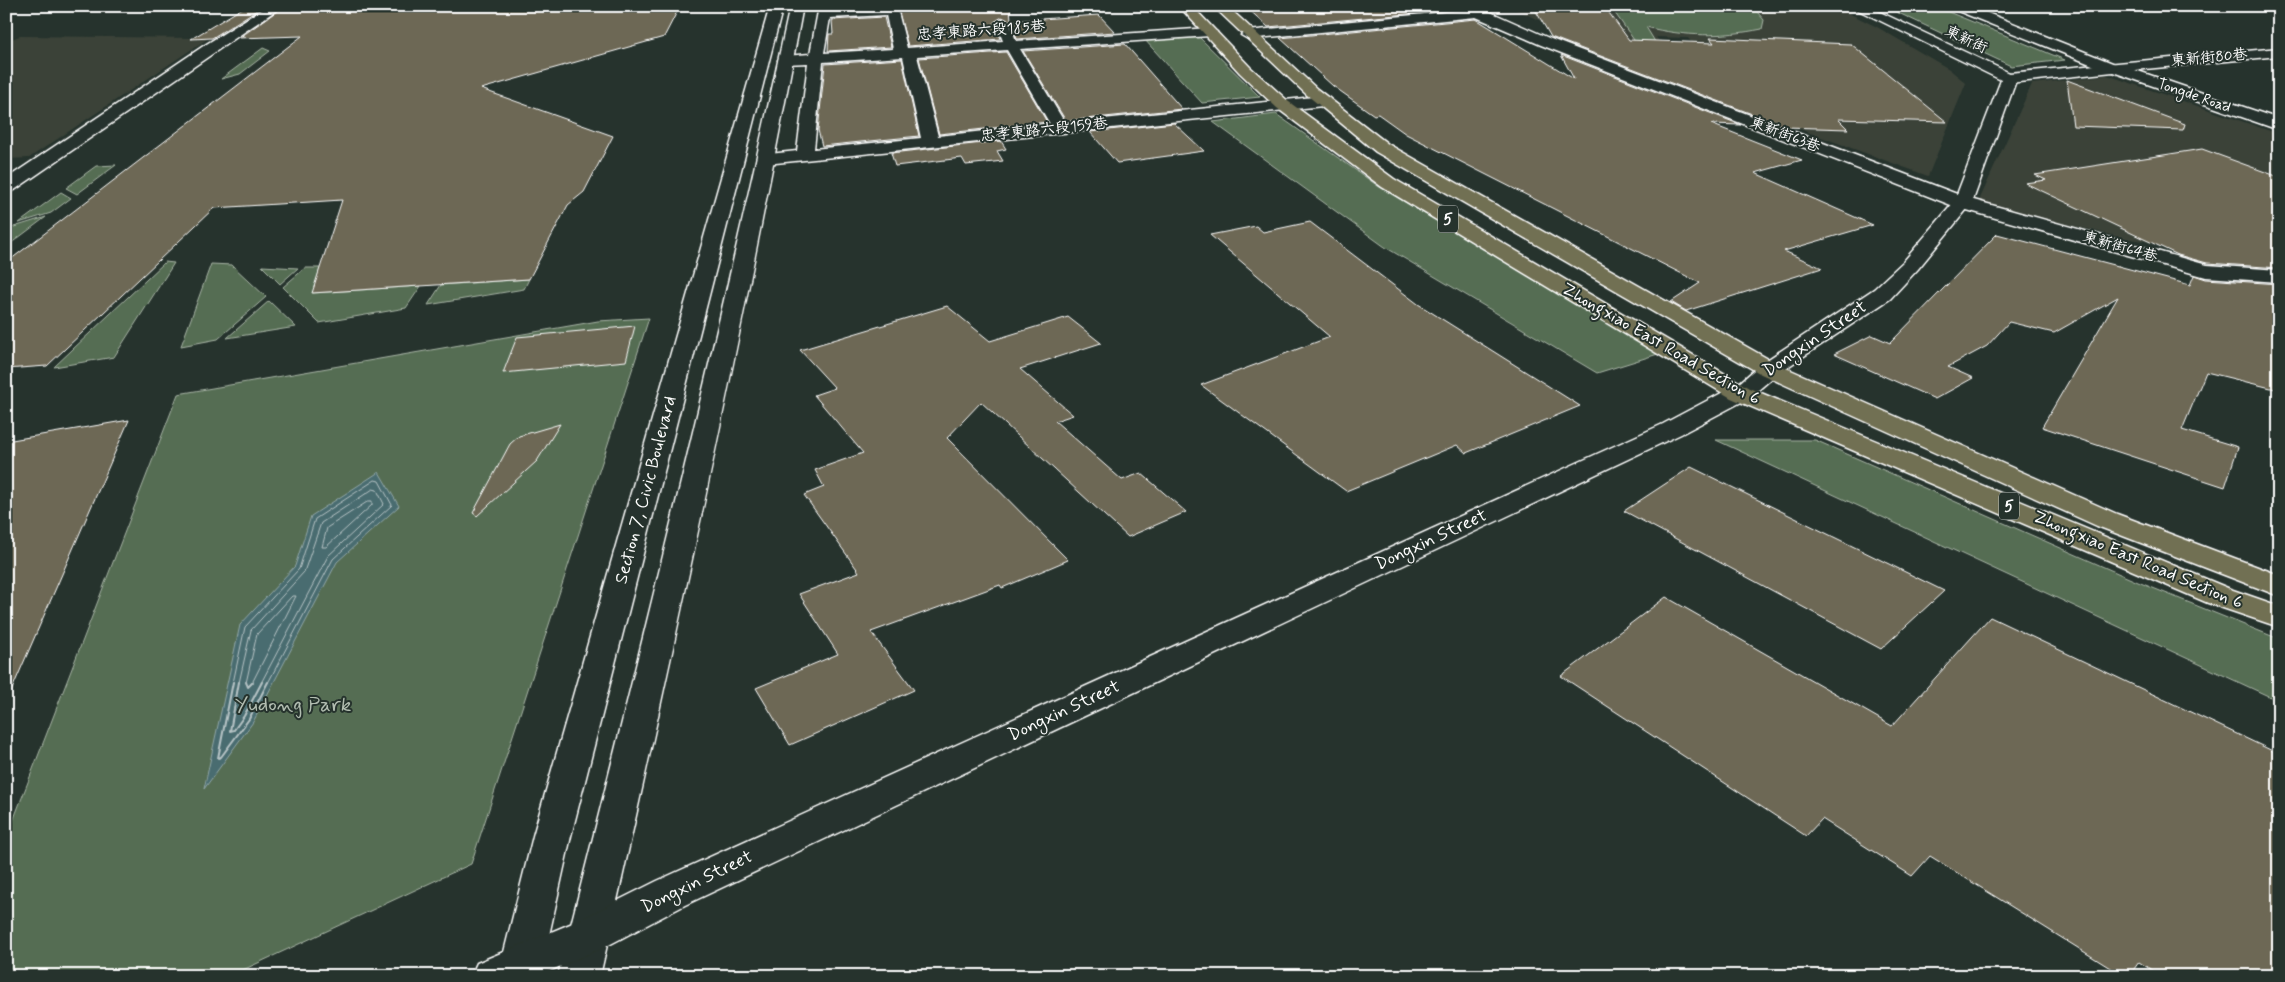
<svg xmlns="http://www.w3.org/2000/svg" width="2285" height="982" viewBox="0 0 2285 982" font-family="Mynerve,'LXGW WenKai TC',sans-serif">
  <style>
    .built { fill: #3b4339 }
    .green { fill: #546d52; stroke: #aab6a8 }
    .water { fill: #4a6c70; stroke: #92a7a9 }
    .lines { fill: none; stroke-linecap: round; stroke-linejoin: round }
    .shore-far1 { stroke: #b7c4c6; stroke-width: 1 }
    .shore { stroke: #b7c4c6; stroke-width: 2 }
    .building { fill: #6d6855; stroke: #fff }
    .minor-casing { stroke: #fff; stroke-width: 3 }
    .tertiary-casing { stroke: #fff; stroke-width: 3 }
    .secondary-casing { stroke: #fff; stroke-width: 3 }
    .primary-casing { stroke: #fff; stroke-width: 3 }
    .minor { fill: #26332d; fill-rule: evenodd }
    .tertiary { fill: #26332d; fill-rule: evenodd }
    .secondary { fill: #26332d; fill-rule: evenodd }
    .primary { fill: #716f52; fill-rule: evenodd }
    .labels { text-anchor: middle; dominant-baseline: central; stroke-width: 4; stroke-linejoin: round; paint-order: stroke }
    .far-street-label { font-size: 15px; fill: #fff; stroke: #26332d }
    .shield { fill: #26332d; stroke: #bec2c0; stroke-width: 1 }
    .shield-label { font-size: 16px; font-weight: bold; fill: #fff }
    .street-label { font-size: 18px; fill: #fff; stroke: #26332d }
    .near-park-label { font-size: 21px; fill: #b2bdb1; stroke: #26332d }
  </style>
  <rect width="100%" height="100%" fill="#26332d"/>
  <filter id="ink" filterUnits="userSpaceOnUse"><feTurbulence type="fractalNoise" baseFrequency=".02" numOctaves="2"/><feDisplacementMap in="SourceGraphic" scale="10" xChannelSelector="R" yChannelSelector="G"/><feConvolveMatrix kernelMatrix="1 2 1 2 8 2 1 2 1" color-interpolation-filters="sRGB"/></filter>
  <g filter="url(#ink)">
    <g class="built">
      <polygon points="1508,6 1834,6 1877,27 1949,69 1966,83 1928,176 1745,109 1688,38 1656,37 1671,59 1622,58"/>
      <polygon points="20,36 195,38 192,39 207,39 29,158 6,159 6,41"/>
      <polygon points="2107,75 2279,134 2279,260 2123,238 1978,203 2032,84"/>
    </g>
    <g class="green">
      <path d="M1610 6H1752L1764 20 1762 29C1722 37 1685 37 1646 27L1665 58 1646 57Z"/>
      <polygon points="1934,6 2065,60 2011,66 1888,8"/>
      <polygon points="1197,35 1260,97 1202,103 1144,39"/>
      <polygon points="263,48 270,51 240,74 221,79"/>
      <polygon points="1276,114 1378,186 1658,354 1597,373 1385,247 1213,122"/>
      <polygon points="116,165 77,194 66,188 96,166"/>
      <polygon points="61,192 71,198 51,213 19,223"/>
      <polygon points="46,217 6,247 6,232 14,227"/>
      <polygon points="165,262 174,263 114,357 54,367"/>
      <polygon points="211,264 232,265 266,297 218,339 181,346"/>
      <polygon points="262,266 298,268 280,284"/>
      <polygon points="305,268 320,268 313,293 421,286 406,308 319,323 283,287"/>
      <polygon points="529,279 524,289 428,305 441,285"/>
      <polygon points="269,301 296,327 227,338"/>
      <polygon points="649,318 471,864 230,976 6,976 6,839 178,394 598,321"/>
      <polygon points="1716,440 1815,440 2138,582 2279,639 2279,701"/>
    </g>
    <polygon class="water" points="379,472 399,506 337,562 253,722 204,789 240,625 295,566 311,516"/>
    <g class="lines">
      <g class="shore-far1">
        <polygon points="369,501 372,501 372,505 326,547 322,547 327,528"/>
        <polyline points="233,683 245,627 299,569 315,519 375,480 379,481 392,505 333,559 268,683"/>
        <polyline points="239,683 251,630 304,572 321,523 373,489 377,490 384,504 328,556 261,683"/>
        <polyline points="246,683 257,634 292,596 296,596 252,683"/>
      </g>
      <g class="shore">
        <polyline points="233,682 218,758 221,757 249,719 268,682"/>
        <polyline points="239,682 230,731 234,730 244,716 262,682"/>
        <polyline points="246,682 248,687 253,682"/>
      </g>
    </g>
    <g class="building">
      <polygon points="246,6 263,6 212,38 191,39"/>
      <polygon points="284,6 680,6 664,37 481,89 613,136 584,192 568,205 529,279 312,293 342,200 214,208 47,366 6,369 6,263 302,36 239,38"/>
      <polygon points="897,6 1010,6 1011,21 1099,15 1115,32 1017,39 1012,22 1002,17 994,22 1000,39 908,46"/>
      <polygon points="1245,6 1455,6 1460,9 1268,27"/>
      <polygon points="1533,6 1604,6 1629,40 1714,43 1710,38 1851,44 1947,122 1838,119 1848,129 1786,127 1551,37"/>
      <polygon points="884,17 891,47 828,51 829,34 833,34 832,20"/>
      <polygon points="1476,19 1574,79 1561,55 1741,125 1711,124 1802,160 1755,173 1873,225 1784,251 1822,268 1686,311 1671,302 1700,283 1406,134 1378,114 1374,115 1333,86 1280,38"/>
      <polygon points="1125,44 1182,109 1066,121 1023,51"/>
      <polygon points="1006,52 1047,122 939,134 919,58"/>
      <polygon points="902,59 919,136 822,146 818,130 825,64"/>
      <polygon points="2067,80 2185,124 2183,130 2073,126"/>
      <polygon points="1174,123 1204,151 1117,163 1090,132"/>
      <polygon points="1001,141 1006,149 997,151 1003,161 966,165 962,158 895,166 891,153"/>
      <polygon points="2202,149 2279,177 2279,268 2207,263 2178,255 2025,183 2046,180 2035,175"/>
      <polygon points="1310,222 1418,304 1580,406 1466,453 1457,445 1346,491 1201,385 1330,337 1210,235 1256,226 1263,232"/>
      <polygon points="1997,234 2190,285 2194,275 2206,279 2279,284 2279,390 2206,372 2182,430 2238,447 2225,487 2042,427 2118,297 2054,333 2009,322 1987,346 1948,367 1973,378 1935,399 1834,354 1872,335 1890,343"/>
      <polygon points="947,306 990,341 1068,317 1101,343 1020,369 1073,415 1055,421 1122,480 1141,473 1186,512 1128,537 981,402 947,438 1068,560 1002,588 1000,585 871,632 914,690 790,745 756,688 838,654 799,594 859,572 804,495 824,487 815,470 863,453 814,395 835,388 800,350"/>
      <polygon points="635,326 626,361 503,373 517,337"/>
      <polygon points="129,420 6,703 6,441"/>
      <polygon points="560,424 537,461 477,516 473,513 510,444 519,436"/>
      <polygon points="1691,467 1944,591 1881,649 1624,511"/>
      <polygon points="1666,597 1892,726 1990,617 2279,754 2279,976 2161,976 2139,962 2129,976 2123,976 1930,856 1912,876 1822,819 1806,836 1561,676"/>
    </g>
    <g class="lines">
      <defs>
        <g id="minor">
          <polygon points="267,6 282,6 13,191 6,192 6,179 205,45"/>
          <path d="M819 6H832V10L897 8 907 48 1003 41 996 23 1003 19 1010 23 1016 41 1210 28 1217 32 1210 36 1020 49 1065 123 1323 96 1329 98 1331 101 1329 104 1323 106 766 164 760 163 757 159 760 155 797 151 808 63 785 64 778 60 785 56 810 54ZM886 15 893 49 824 53 830 18ZM1007 50 1050 124 938 136 917 56ZM903 57 921 138 814 149 823 62Z"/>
          <polygon points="1463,6 1477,6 1551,39 1970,199 2207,265 2279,270 2279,282 2206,277 1956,207 1541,45 1476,17 1248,39 1241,35 1248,31 1466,10"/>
          <polygon points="2279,48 2279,56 2135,70 2279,119 2279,130 2113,72 2009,83 2004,81 2001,78 2004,75 2009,73"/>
        </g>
        <g id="tertiary">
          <polygon points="770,6 783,6 571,836 540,976 498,976 533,836"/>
          <path d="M790 6H803C743 331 673 654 600 976H558C640 654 720 331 790 6Z"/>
          <polygon points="1850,6 1867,6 2014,75 2017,78 1972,203 1918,269 1890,299 1777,374 1749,398 1740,400 1731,398 1728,393 1761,364 1874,289 1904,261 1954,202 2001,80"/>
          <polygon points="1952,6 1970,6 2115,64 2117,67 2115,70 2105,70 1953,9"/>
        </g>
        <polygon id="secondary" points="1740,386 1749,388 1752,393 1749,398 1681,434 685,905 603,948 538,976 471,976 477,963 575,922 657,881 1663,424 1731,388"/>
        <g id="primary">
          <polygon points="1179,6 1192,6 1250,67 1289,102 1394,179 1749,388 2230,589 2279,606 2279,627 2208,603 1731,398 1382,187 1277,108 1240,73"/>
          <polygon points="1213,6 1227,6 1317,89 1388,144 1777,364 2117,514 2279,575 2279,596 2097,526 1761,374 1376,152 1307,95"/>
        </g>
      </defs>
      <use href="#minor" class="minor-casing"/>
      <use href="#tertiary" class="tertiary-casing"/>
      <use href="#secondary" class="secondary-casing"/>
      <use href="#primary" class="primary-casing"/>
      <use href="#minor" class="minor"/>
      <use href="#tertiary" class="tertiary"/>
      <use href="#secondary" class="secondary"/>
      <use href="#primary" class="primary"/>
    </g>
  </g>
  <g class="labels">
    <g class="far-street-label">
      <text transform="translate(981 31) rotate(-4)">忠孝東路六段185巷</text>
      <text transform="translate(1966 40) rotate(25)">東新街</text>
      <text transform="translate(2209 58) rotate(-5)">東新街80巷</text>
      <text transform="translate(2194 96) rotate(19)">Tongde Road</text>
      <text transform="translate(1044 130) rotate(-6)">忠孝東路六段159巷</text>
      <text transform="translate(1785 135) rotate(21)">東新街63巷</text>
      <text transform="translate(2120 247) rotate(16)">東新街64巷</text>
    </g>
    <g class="shield">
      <rect x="1438" y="205.5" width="20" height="27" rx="4"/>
      <rect x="1999" y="492.5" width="20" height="27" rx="4"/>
    </g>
    <g class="shield-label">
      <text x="1448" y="219">5</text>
      <text x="2009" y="506">5</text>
    </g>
    <g class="street-label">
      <text transform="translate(1815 339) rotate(-34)">Dongxin Street</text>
      <text transform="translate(1661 344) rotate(30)">Zhongxiao East Road Section 6</text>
      <text transform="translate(646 490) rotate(-75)">Section 7, Civic Boulevard</text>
      <text transform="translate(1431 540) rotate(-25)">Dongxin Street</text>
      <text transform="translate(2138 560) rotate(23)">Zhongxiao East Road Section 6</text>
      <text transform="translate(1064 711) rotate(-25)">Dongxin Street</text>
      <text transform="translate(697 882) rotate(-26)">Dongxin Street</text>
    </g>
    <g class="near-park-label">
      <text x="293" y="705">Yudong Park</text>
    </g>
  </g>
  <rect width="2285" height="982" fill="none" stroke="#26332d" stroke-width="25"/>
  <rect x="12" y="12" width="2260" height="957" fill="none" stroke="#fff" stroke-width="2" filter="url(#ink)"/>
</svg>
